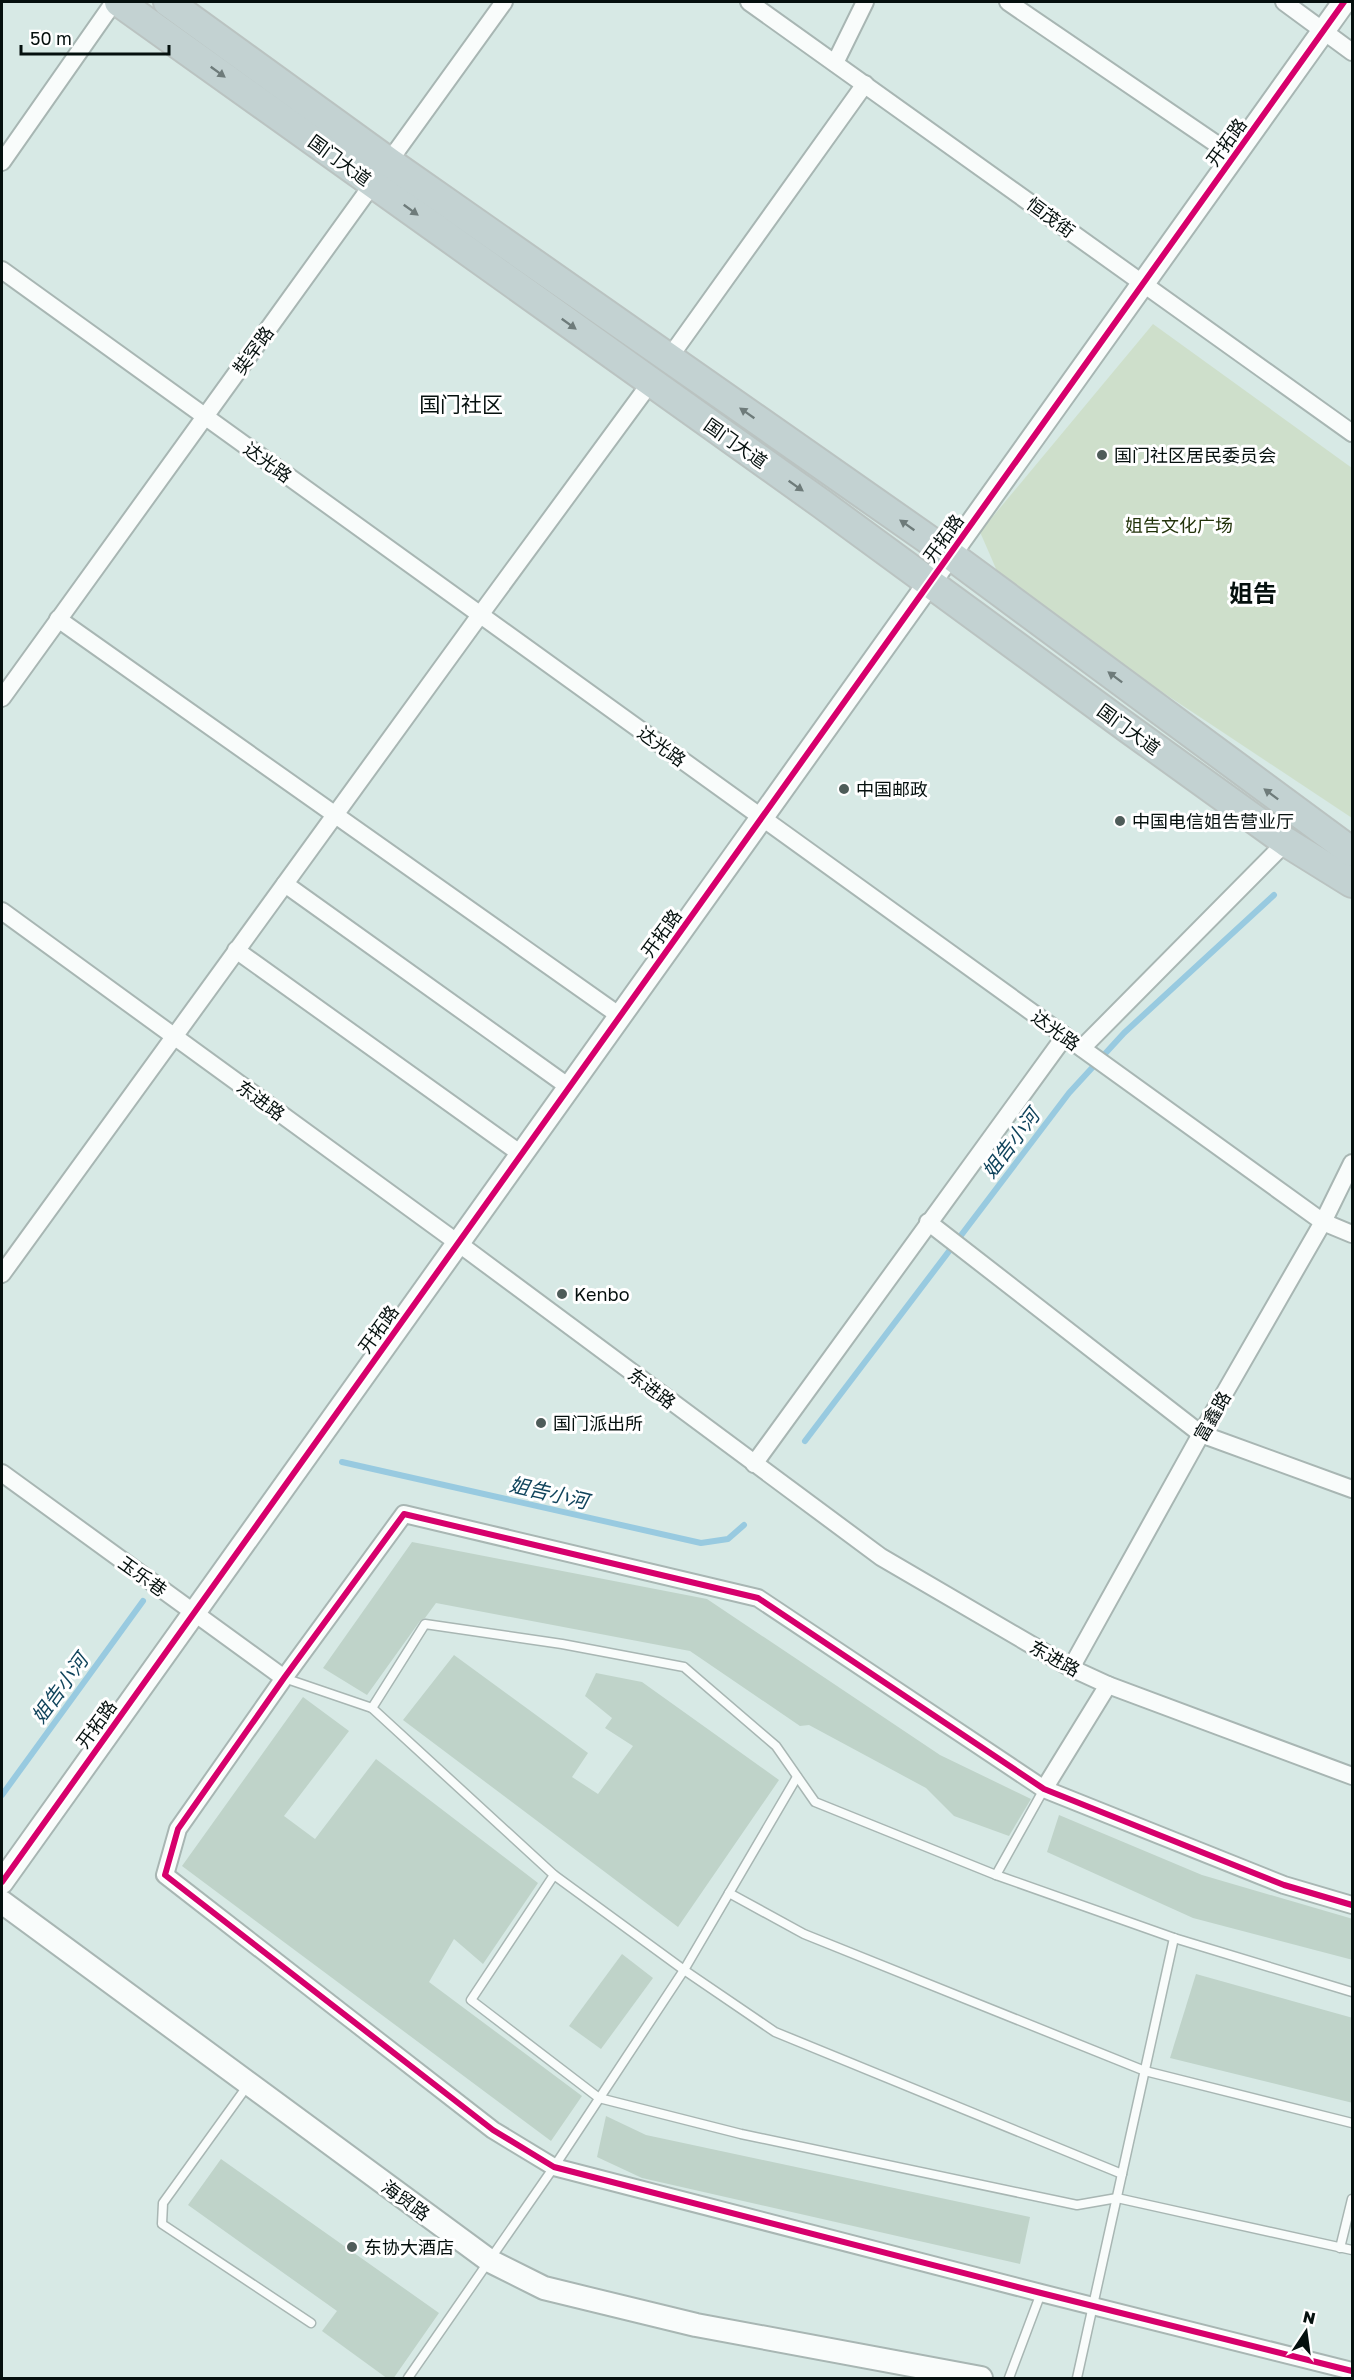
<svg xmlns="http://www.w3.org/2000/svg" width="1354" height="2380" viewBox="0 0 1354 2380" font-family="'Golos Text','Noto Sans SC',sans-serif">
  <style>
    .green { fill: #cedfcb }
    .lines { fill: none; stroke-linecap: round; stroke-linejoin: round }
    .stream { stroke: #98cae0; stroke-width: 6 }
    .building { fill: #bfd3c9 }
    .lane-casing { stroke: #a8b6b3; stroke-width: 11 }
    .street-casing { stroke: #a8b6b3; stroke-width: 20 }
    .secondary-casing { stroke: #a8b6b3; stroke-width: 26 }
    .highway-casing { stroke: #bac3c1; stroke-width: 32 }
    .lane { stroke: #f9fcfb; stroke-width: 8 }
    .street { stroke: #f9fcfb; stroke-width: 16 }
    .secondary { stroke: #f9fcfb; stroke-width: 22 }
    .highway { stroke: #c3d2d2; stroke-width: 28 }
    .cycleway-casing { stroke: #fff; stroke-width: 10 }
    .cycleway { stroke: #d6006c; stroke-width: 6 }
    .oneway { fill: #6e7b7a }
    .poi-dot { fill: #4e5c59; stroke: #fff; stroke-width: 2 }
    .labels { text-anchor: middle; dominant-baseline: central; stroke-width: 6; stroke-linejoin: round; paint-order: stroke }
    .street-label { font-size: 18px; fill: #05100e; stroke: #fff }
    .poi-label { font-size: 18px; fill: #05100e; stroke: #fff; text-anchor: start }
    .park-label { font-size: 18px; fill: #22330a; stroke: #fff }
    .water-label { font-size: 20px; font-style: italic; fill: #10445c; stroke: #fff }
    .quarter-label { font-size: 21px; fill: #05100e; stroke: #fff }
    .district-label { font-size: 24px; font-weight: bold; fill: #05100e; stroke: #fff }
  </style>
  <rect width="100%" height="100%" fill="#d7e9e5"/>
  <polygon class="green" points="1153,324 1352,468 1352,818 1004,587 980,532"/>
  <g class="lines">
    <g class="stream">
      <polyline points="805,1441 1069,1093 1124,1033 1274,895"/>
      <polyline points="342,1462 701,1543 728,1539 744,1525"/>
      <polyline points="2,1795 143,1601"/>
    </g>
  </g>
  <g class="building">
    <polygon points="412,1542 707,1599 940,1755 1031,1799 1009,1836 954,1816 926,1788 809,1725 800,1726 690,1651 436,1603 425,1618 420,1621 367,1695 323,1668"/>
    <polygon points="454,1655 588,1753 572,1777 598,1794 633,1746 605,1728 612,1718 585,1696 596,1673 642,1682 779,1780 678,1927 403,1720"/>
    <polygon points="303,1697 349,1731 284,1816 315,1839 376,1759 538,1883 483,1964 454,1939 429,1982 582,2096 551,2141 182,1866"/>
    <polygon points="1059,1815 1202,1875 1353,1919 1353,1960 1193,1918 1047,1852"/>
    <polygon points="622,1954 653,1978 601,2049 569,2026"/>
    <polygon points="1196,1974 1353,2018 1353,2103 1170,2058"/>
    <polygon points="606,2116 646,2135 1030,2217 1020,2264 642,2178 597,2157"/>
    <polygon points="221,2159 439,2313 393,2379 388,2379 322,2331 337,2311 188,2205"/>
  </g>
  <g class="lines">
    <defs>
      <g id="lane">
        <polyline points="284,1678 372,1708 554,1875 684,1970 775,2032 1122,2174"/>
        <polyline points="372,1708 425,1624 562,1644 684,1667 776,1746 815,1802 996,1875 1174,1938 1352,1992"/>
        <polyline points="554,1875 471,2000 599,2098 741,2134 1077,2205 1117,2198 1352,2250"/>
        <polyline points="996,1875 1044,1789"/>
        <polyline points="729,1893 804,1934 1145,2071 1352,2123"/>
        <polyline points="248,2085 163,2203 162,2224 311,2323"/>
        <polyline points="1340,2248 1352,2199"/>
        <polyline points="408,2378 554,2167 684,1970 797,1777"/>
        <polyline points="1009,2378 1041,2293"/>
        <polyline points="1077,2378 1174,1938"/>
      </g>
      <g id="street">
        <polyline points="749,2 1352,433"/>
        <polyline points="1008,2 1234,156"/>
        <polyline points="1284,2 1352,52"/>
        <polyline points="835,63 865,2"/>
        <polyline points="2,162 114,2"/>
        <polyline points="2,270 1323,1222 1352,1234"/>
        <polyline points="669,358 865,84"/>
        <polyline points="58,619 620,1016"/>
        <polyline points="2,698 504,2"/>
        <polyline points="285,884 569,1087"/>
        <polyline points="2,911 458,1243 881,1557 1071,1668 1108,1685 1352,1776"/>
        <polyline points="236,950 521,1154"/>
        <polyline points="1082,1048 1286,842"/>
        <polyline points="928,1222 1201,1434 1352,1489"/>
        <polyline points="2,1274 480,615 651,382"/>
        <polyline points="754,1464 1065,1036"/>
        <polyline points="2,1473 284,1678"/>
        <polyline points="1071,1668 1201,1434 1323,1222 1352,1163"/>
        <polyline points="1044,1789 1108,1685"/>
        <polyline points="1352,1905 1284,1885 1044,1789 758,1598 404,1514 284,1678 178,1829 165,1875 493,2130 554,2167 1041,2293 1352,2371"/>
      </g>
      <g id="secondary">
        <polyline points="2,1882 1344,2"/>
        <polyline points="2,1902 490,2261 544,2288 696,2325 981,2378"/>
      </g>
      <g id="highway">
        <polyline points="119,2 822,504 1129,729 1286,842 1352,883"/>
        <polyline points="168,2 389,162 949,554 1352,852"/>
      </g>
    </defs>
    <use href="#lane" class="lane-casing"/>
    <use href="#street" class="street-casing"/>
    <use href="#secondary" class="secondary-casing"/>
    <use href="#highway" class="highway-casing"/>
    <use href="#lane" class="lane"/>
    <use href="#street" class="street"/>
    <use href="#secondary" class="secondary"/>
    <use href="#highway" class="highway"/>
    <defs>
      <g id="cycleway">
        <polyline points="2,1882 1344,2"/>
        <polyline points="1352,1905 1284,1885 1044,1789 758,1598 404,1514 284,1678 178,1829 165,1875 493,2130 554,2167 1041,2293 1352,2371"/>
      </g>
    </defs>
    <use href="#cycleway" class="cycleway-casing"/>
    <use href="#cycleway" class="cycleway"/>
  </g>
  <defs><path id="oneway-solid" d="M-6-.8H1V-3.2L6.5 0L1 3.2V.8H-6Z" transform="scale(1.5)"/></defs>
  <g class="oneway">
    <use href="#oneway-solid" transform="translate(218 72) rotate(36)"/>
    <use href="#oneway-solid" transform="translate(411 210) rotate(36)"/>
    <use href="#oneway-solid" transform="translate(569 324) rotate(36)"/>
    <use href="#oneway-solid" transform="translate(747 413) rotate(-145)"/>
    <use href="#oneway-solid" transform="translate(796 486) rotate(35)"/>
    <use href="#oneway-solid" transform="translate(907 525) rotate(-145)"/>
    <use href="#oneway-solid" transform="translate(1115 677) rotate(-143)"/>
    <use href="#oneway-solid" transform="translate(1271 794) rotate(-143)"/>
  </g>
  <g class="poi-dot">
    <circle cx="1102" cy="455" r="6"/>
    <circle cx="844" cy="789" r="6"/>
    <circle cx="1120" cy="821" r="6"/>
    <circle cx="562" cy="1294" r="6"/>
    <circle cx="541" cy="1423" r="6"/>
    <circle cx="352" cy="2247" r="6"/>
  </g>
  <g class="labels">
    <g class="street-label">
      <text transform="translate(1226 142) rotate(-54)">开拓路</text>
      <text transform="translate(340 160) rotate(36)">国门大道</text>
      <text transform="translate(1051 217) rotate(36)">恒茂街</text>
      <text transform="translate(253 350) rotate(-54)">奘罕路</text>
      <text transform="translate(736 443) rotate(35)">国门大道</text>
      <text transform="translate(268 462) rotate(36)">达光路</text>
      <text transform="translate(943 538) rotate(-54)">开拓路</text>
      <text transform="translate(1129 729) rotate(36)">国门大道</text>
      <text transform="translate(662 746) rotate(36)">达光路</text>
      <text transform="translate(661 933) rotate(-54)">开拓路</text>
      <text transform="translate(1056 1030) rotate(36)">达光路</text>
      <text transform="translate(261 1100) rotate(36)">东进路</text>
      <text transform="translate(378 1329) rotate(-54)">开拓路</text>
      <text transform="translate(652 1388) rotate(37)">东进路</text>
      <text transform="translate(1212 1416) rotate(-60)">富鑫路</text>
      <text transform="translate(143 1576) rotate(36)">玉乐巷</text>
      <text transform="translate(1055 1658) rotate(29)">东进路</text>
      <text transform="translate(96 1724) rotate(-54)">开拓路</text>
      <text transform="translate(406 2200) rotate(36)">海贸路</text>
    </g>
    <g class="poi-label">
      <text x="1114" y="455">国门社区居民委员会</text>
      <text x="856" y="789">中国邮政</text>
      <text x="1132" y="821">中国电信姐告营业厅</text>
      <text x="574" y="1294">Kenbo</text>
      <text x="553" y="1423">国门派出所</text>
      <text x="364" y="2247">东协大酒店</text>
    </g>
    <g class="park-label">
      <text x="1179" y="525">姐告文化广场</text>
    </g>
    <g class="water-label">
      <text transform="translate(1010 1143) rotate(-53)">姐告小河</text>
      <text transform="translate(549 1492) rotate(13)">姐告小河</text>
      <text transform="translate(59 1688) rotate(-54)">姐告小河</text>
    </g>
    <g class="quarter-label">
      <text x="461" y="404">国门社区</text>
    </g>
    <g class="district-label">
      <text x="1253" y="592">姐告</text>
    </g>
  </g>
  <rect width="1354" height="2380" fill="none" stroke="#05100e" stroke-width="6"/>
  <g transform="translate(1306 2332) rotate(13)" stroke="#ffffff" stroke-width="4.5" paint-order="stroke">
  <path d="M0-4.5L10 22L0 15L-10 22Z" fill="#05100e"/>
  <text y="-9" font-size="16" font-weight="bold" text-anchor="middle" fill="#05100e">N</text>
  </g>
  <path d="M21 45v9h148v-9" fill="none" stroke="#05100e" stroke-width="3"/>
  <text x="30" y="45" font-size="18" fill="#05100e" stroke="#ffffff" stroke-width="4.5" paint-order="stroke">50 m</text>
</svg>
